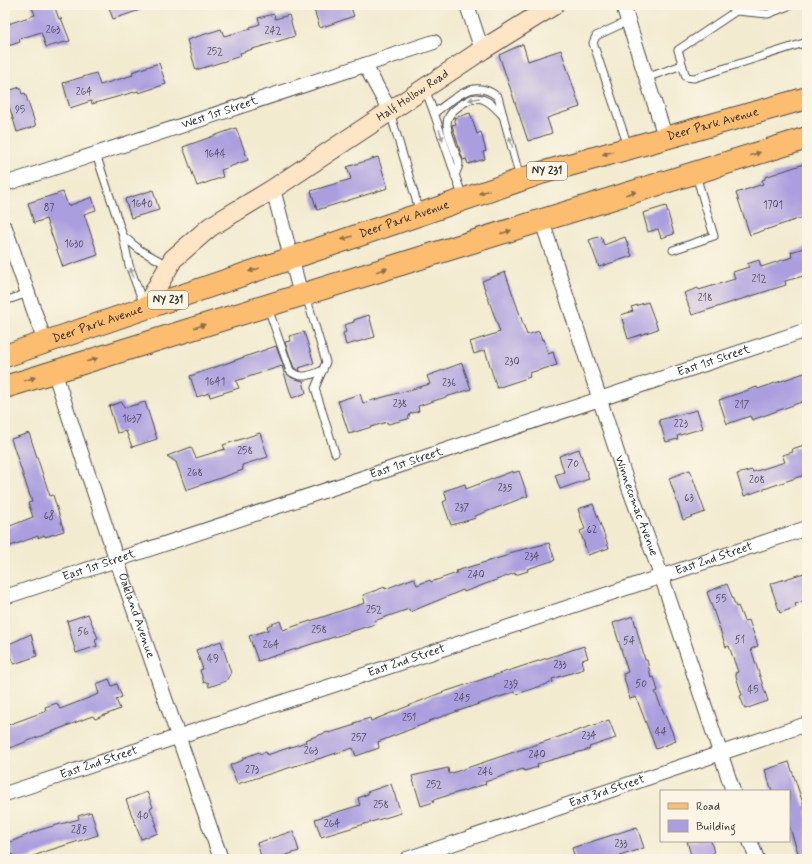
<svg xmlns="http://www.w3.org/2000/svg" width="812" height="864" viewBox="0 0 812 864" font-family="Mynerve,sans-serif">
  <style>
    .building { fill: #ab9edf }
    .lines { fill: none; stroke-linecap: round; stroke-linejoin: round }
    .lane-casing { stroke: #494844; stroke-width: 9 }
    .street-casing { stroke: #494844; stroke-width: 16 }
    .secondary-casing { stroke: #494844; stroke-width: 21 }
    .primary-casing { stroke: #494844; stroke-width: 24 }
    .lane { stroke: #fff; stroke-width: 7 }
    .street { stroke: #fff; stroke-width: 14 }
    .secondary { stroke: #fee5c5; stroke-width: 19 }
    .primary { stroke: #fcbd6f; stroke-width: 22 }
    .oneway { fill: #a0a0a0 }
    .oneway2 { fill: #896d4a }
    .labels { text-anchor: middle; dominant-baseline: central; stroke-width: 3; stroke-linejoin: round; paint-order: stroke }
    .number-label { font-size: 10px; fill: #4b4858 }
    .shield { fill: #fcf5e5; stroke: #6a6863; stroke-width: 1 }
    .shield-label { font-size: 11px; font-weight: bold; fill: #2b2b2b }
    .street-label { font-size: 12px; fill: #2b2b2b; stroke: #fcf5e5 }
  </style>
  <rect width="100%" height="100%" fill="#fcf5e5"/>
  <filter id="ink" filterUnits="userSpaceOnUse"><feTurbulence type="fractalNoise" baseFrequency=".025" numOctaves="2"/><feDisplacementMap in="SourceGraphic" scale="8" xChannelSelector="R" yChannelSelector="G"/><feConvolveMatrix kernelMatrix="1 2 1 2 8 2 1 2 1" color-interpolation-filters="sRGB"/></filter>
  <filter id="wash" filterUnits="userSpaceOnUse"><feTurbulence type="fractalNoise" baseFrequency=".012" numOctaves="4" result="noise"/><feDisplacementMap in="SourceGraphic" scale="16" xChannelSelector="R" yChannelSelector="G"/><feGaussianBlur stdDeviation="0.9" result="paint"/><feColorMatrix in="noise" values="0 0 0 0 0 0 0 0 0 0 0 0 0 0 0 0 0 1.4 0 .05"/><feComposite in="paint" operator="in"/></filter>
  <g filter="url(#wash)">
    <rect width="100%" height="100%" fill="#f2ebd0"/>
    <g id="blocks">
      <g class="building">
        <polygon points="31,5 54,5 59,19 61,18 70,41 46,47 41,32 19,39 20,42 5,47 5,25 35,15"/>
        <polygon points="108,5 149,5 149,7 113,19"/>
        <polygon points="320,5 350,5 354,16 320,28 313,7"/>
        <polygon points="274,14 275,19 289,15 295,36 240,53 241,56 196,70 187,40 221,29 224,36 251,29 250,27 260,24 258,18"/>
        <polygon points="523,44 528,61 561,50 580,107 547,118 552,133 528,141 499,55"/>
        <polygon points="159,63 166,84 139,93 138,91 92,104 91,101 70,108 63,83 96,73 100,85 133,75 132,72"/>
        <polygon points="20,87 22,94 25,93 36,126 17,132 5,92"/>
        <polygon points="470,113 477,134 481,132 486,151 483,152 485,159 468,164 466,159 463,160 452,125 456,124 454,118"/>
        <polygon points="236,128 248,160 221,170 223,177 197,186 183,147"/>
        <polygon points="378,157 388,188 317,210 311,191 351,179 347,167"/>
        <polygon points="807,163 807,216 750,235 736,193 763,184 762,180 765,179 765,177"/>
        <polygon points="153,190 159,210 131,218 125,199"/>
        <polygon points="63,192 68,206 92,197 96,210 84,214 98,255 63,267 46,219 34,223 28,203"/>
        <polygon points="666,206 674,234 661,238 658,229 648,232 643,213"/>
        <polygon points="601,236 604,245 625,237 632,256 599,267 589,240"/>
        <polygon points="807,247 807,275 785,281 786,285 692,315 684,293 698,288 699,290 735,279 733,272 749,267 747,264 759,260 761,267 792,257 791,252"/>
        <polygon points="505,272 527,335 539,331 542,340 544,339 548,354 553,352 557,365 529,373 530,377 497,388 485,350 474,354 470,342 500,332 482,281"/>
        <polygon points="648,302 658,329 628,339 621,315 633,311 631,307"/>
        <polygon points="369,315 375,337 346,345 343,333 346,332 344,325 354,322 354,320"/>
        <polygon points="304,332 314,363 299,368 300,371 294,368 285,342 291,341 289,336"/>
        <polygon points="276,346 286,373 292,378 303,381 306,393 292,398 282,366 236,381 239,388 210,397 209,393 197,397 190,376"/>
        <polygon points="462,363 471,389 418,406 419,411 410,414 408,419 388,424 387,422 349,434 338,401 360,394 363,403 430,384 427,376"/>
        <polygon points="807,372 807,400 752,420 750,416 727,424 719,400 757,387 758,389"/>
        <polygon points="122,402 124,408 145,402 157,439 132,447 126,431 117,433 109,406"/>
        <polygon points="697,410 703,428 677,436 678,439 666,442 659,420"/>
        <polygon points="29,433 50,496 53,495 64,531 45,537 45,535 38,538 38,536 5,548 5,528 33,517 28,503 32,502 11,439"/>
        <polygon points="260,433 268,457 242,465 243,470 186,490 176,462 167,456 191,447 196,458 225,449 223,445"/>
        <polygon points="807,444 807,474 744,496 737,474 752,470 753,472 785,462 782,455 793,452 792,449"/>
        <polygon points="579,449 589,479 560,489 555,475 564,472 559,456"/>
        <polygon points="690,470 705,512 683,520 669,478"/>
        <polygon points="513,471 513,473 519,471 528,496 475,516 476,518 451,525 443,502 447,500 444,491 465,484 466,489"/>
        <polygon points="593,504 609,548 588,555 580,531 585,529 578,509"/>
        <polygon points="549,543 555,560 527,569 528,571 515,575 515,573 464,592 463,590 410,612 409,609 374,621 375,624 258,661 249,636 268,630 267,626 280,621 283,630 365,603 363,595 385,587 385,589 414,578 417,585 430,580 431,582 457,573 456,571 509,555 509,553"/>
        <polygon points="807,572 807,600 795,604 796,607 780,613 770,584"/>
        <polygon points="727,584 736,607 738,606 744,621 749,620 758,646 751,649 768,701 745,709 740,696 742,695 735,673 738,672 729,646 726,647 707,592"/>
        <polygon points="88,614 98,638 95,639 97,646 76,653 67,621"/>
        <polygon points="633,616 645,660 647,660 651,678 654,677 658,691 655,692 676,741 656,749 636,697 630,699 623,674 628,672 613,623"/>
        <polygon points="31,634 37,656 14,664 7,645"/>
        <polygon points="221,641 231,673 226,681 209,687 208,682 204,683 200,670 203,669 196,650"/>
        <polygon points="584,646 588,658 582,660 584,669 552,679 553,682 517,694 514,692 429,721 429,722 378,742 379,748 356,756 353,748 237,784 230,765 243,760 243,758 259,752 260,754 266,752 267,755 306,742 305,740 328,732 329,733 355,725 354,723 370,718 371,721 438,694"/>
        <polygon points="109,679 112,686 117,684 122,697 116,699 120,709 95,719 93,716 87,718 5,750 5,726 46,711 45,707 57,703 60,709 99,694 96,684"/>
        <polygon points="609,720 616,738 589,747 590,749 537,764 538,767 524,771 523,769 485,782 486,784 433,800 434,802 421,806 412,776 448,768 449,774"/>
        <polygon points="789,762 804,806 807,805 807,859 800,859 789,825 789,791 772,791 765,770"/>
        <polygon points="391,784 401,813 321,837 315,819 360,805 358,798 368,794 367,792"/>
        <polygon points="147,792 153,807 150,808 157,825 155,825 158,833 141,839 126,800"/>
        <polygon points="91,812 98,835 47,851 26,859 14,859 8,843 39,830 79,819 78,816"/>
        <polygon points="637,827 644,848 620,856 621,859 575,859 572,848"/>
        <polygon points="293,831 299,851 274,859 262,859 257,843"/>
        <polygon points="687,841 711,841 714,853 712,854 713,859 692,859"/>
      </g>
    </g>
  </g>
  <g filter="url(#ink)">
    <use href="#blocks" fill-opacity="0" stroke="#494844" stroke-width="1"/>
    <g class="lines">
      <defs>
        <g id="lane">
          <polyline points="791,5 768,14 736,11 678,50 686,77 694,78 807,42"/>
          <polyline points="628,21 596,36 593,43 628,146"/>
          <polyline points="646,78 682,65"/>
          <polyline points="425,89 434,113"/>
          <polyline points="390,112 420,213"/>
          <polyline points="96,154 123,236 129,265 144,305"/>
          <path d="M455 176C456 172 459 167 459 164 459 160 456 155 455 152 446 125 439 117 467 101 482 92 494 106 503 116"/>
          <path d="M463 198 434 113C456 98 473 77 498 97L520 178"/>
          <polyline points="123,236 140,250 169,266"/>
          <polyline points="673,250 714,236 696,175"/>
          <polyline points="306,296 326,362 315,388 335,453"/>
          <polyline points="5,301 28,293"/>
          <path d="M268 308 290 371C301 380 312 375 323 370"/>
        </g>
        <g id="street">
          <polyline points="467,5 482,50"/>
          <polyline points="623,5 665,136"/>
          <polyline points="365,65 390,111"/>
          <path id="s1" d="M5 184 434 42"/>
          <polyline points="273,189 301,295"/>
          <path id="s2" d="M542 221 623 471 661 575 733 791"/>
          <polyline points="5,228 45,342"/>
          <path id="s3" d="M54 371 117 561 221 859"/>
          <path id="s4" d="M5 597 807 330"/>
          <path id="s5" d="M5 794 807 528"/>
          <polyline points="750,841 757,859"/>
          <path id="s6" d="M407 859 807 724"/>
        </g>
        <g id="secondary">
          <path id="s7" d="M145 308 173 259 210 227 273 189 482 50 554 5"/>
        </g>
        <g id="primary">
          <path id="s8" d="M5 356 541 173 807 98"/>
          <polyline points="5,387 807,138"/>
        </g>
      </defs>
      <use href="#lane" class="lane-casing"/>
      <use href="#street" class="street-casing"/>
      <use href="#secondary" class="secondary-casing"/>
      <use href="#primary" class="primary-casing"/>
      <use href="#lane" class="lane"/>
      <use href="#street" class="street"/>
      <use href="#secondary" class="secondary"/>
      <use href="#primary" class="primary"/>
    </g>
    <defs><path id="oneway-solid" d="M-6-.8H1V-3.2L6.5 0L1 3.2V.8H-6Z"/></defs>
    <g class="oneway">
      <use href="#oneway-solid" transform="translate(474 99) rotate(169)"/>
      <use href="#oneway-solid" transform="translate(441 135) rotate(71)"/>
      <use href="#oneway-solid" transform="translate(511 142) rotate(-106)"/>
      <use href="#oneway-solid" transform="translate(132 273) rotate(-111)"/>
    </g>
    <g class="oneway2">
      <use href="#oneway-solid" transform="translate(608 153) rotate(164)"/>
      <use href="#oneway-solid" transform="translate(755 154) rotate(-17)"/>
      <use href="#oneway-solid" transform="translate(484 192) rotate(161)"/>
      <use href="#oneway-solid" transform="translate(631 193) rotate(-17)"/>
      <use href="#oneway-solid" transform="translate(506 232) rotate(-17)"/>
      <use href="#oneway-solid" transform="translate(347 238) rotate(161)"/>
      <use href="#oneway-solid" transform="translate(254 270) rotate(161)"/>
      <use href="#oneway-solid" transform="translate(382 270) rotate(-17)"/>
      <use href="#oneway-solid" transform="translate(200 326) rotate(-17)"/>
      <use href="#oneway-solid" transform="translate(92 360) rotate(-17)"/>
      <use href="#oneway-solid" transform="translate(30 379) rotate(-18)"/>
    </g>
  </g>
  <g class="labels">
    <g class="number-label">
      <text x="53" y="30">263</text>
      <text x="273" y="31">242</text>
      <text x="215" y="52">252</text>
      <text x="84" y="92">264</text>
      <text x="20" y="110">95</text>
      <text x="215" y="154">1644</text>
      <text x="142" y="204">1640</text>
      <text x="773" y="205">1701</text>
      <text x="49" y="208">87</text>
      <text x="74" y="244">1630</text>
      <text x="759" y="279">212</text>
      <text x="705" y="298">218</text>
      <text x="512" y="362">230</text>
      <text x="215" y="382">1641</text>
      <text x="449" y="383">236</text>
      <text x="400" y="404">238</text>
      <text x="742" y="405">217</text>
      <text x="132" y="419">1637</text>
      <text x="681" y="424">223</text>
      <text x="245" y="451">258</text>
      <text x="573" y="464">70</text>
      <text x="195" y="473">268</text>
      <text x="757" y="480">208</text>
      <text x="505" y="488">235</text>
      <text x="689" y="498">63</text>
      <text x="462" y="508">237</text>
      <text x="49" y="516">68</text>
      <text x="592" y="530">62</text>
      <text x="532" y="557">234</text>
      <text x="476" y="575">240</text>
      <text x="721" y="599">55</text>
      <text x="374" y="610">252</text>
      <text x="319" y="630">258</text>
      <text x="83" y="632">56</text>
      <text x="740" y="640">51</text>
      <text x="629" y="641">54</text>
      <text x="271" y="645">264</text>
      <text x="213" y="659">49</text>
      <text x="560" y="665">233</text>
      <text x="641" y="684">50</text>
      <text x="511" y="685">239</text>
      <text x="753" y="690">45</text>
      <text x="462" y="698">245</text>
      <text x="409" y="718">251</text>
      <text x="661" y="732">44</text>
      <text x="589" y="736">234</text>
      <text x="359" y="738">257</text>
      <text x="311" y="751">263</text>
      <text x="537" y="755">240</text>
      <text x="252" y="770">273</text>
      <text x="485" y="772">246</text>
      <text x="434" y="785">252</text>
      <text x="381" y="805">258</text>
      <text x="143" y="816">40</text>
      <text x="332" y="824">264</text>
      <text x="79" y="830">285</text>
      <text x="621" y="844">233</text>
    </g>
    <g class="shield">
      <rect x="527" y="162" width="40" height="18" rx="3"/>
      <rect x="148" y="291" width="40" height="18" rx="3"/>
    </g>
    <g class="shield-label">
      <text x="547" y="171">NY 231</text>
      <text x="168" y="300">NY 231</text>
    </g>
    <g class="street-label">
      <text stroke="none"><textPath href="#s7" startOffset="347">Half Hollow Road</textPath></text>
      <text stroke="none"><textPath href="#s1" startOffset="226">West 1st Street</textPath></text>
      <text stroke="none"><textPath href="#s8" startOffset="745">Deer Park Avenue</textPath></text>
      <text stroke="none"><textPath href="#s8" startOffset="422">Deer Park Avenue</textPath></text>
      <text stroke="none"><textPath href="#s8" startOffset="98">Deer Park Avenue</textPath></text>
      <text stroke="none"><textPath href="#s4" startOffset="747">East 1st Street</textPath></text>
      <text stroke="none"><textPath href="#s4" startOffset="423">East 1st Street</textPath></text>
      <text stroke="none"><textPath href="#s2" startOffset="300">Winnecomac Avenue</textPath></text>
      <text stroke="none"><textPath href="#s5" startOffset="747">East 2nd Street</textPath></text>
      <text stroke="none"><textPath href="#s4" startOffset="99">East 1st Street</textPath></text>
      <text stroke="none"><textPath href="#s3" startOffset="258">Oakland Avenue</textPath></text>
      <text stroke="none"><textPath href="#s5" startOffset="423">East 2nd Street</textPath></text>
      <text stroke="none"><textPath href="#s5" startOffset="99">East 2nd Street</textPath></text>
      <text stroke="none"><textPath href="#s6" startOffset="211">East 3rd Street</textPath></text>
    </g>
  </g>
  <rect width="812" height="864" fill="none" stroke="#fcf5e5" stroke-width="20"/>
  <rect x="660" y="790" width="130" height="52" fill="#fcf5e5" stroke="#a8a49b"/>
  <rect x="668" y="803" width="20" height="6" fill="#fcbd6f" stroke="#a8a49b"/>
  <text x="696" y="810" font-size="12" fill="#2b2b2b">Road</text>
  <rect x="668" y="820" width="20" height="12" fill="#ab9edf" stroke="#a8a49b"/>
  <text x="696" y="830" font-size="12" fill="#2b2b2b">Building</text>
</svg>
